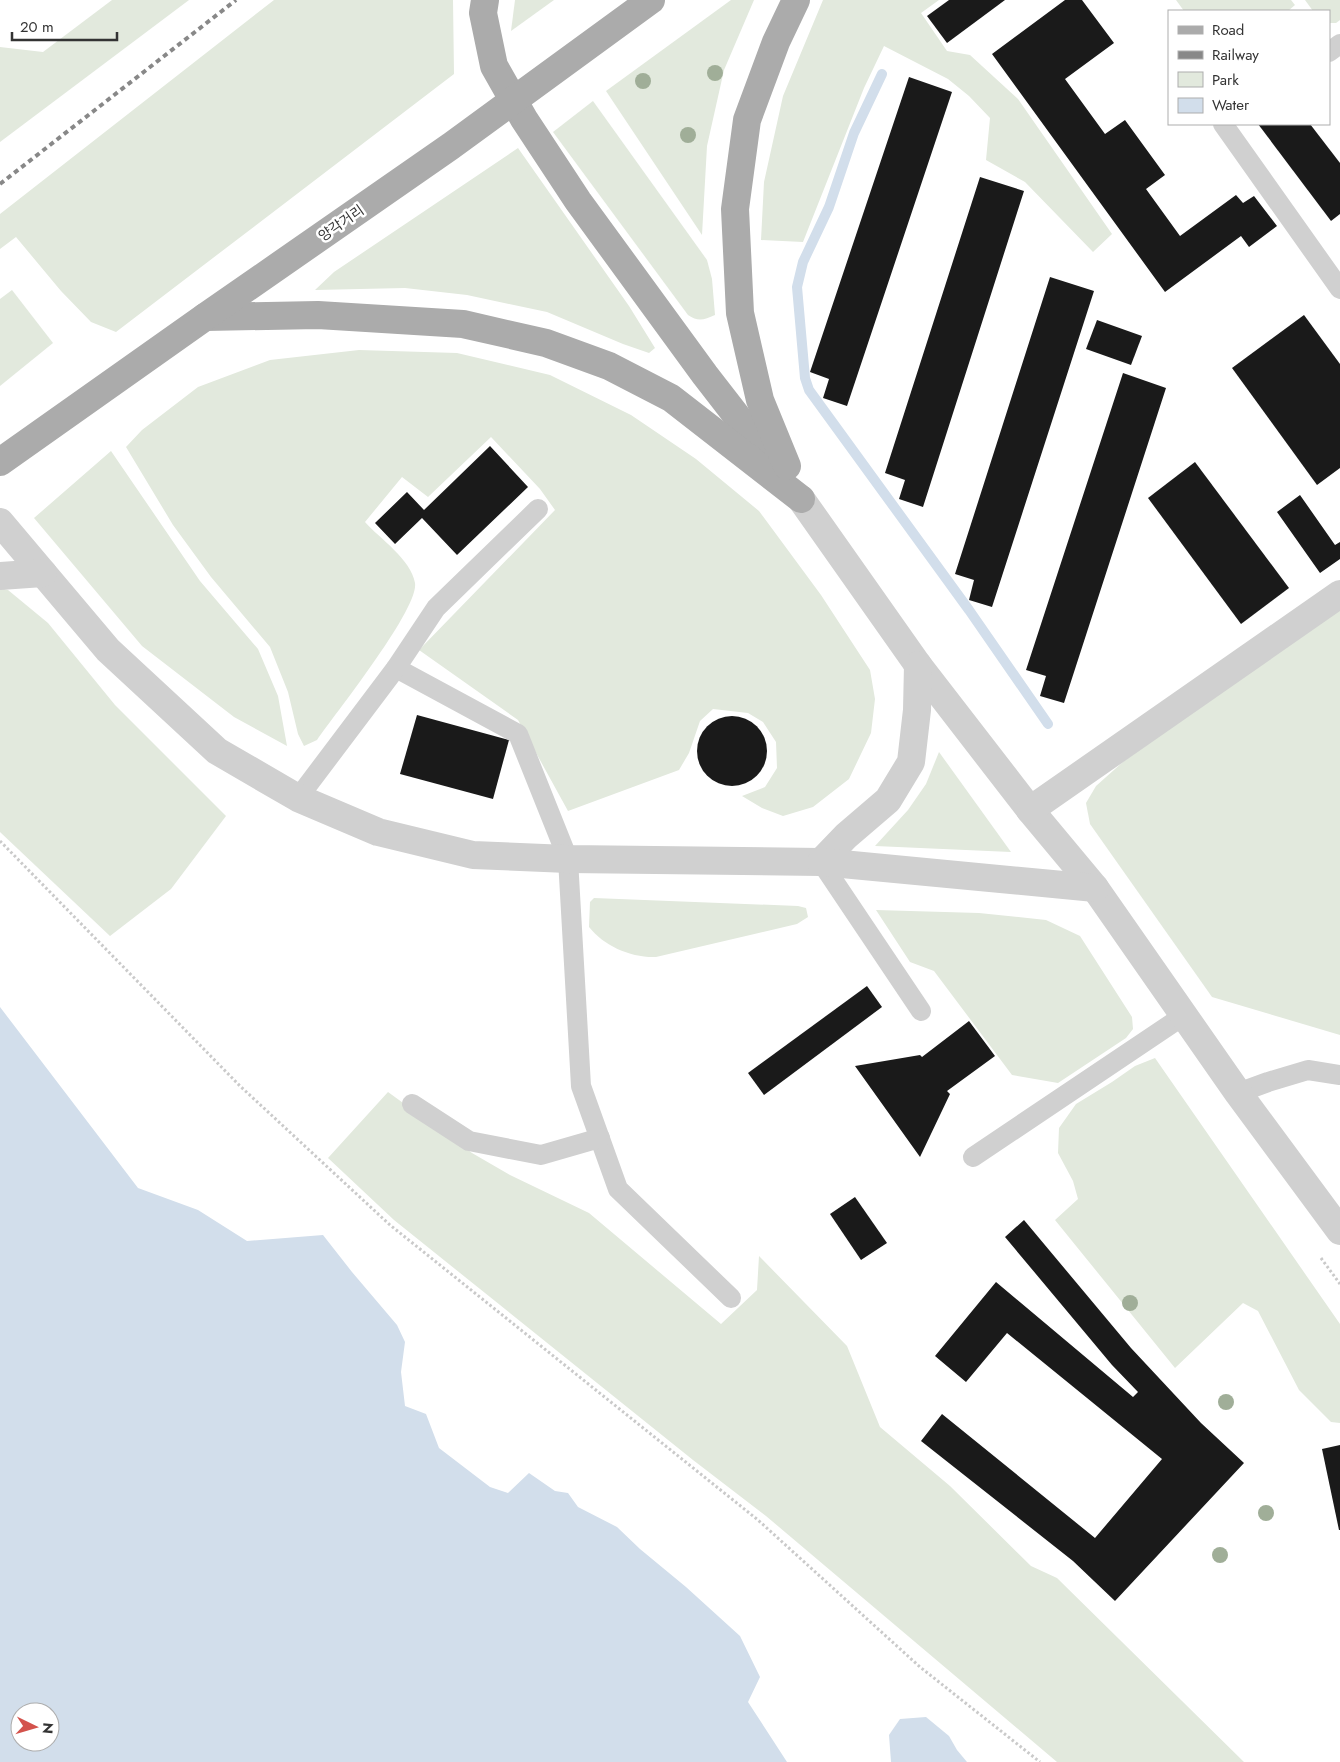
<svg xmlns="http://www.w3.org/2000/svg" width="1340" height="1762" viewBox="0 0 1340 1762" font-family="Jost,'Noto Sans KR',sans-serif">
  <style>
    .green { fill: #e2e9dd }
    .water { fill: #d2deeb; fill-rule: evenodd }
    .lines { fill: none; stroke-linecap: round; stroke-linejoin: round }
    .stream { stroke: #d2deeb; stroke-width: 10 }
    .building { fill: #1a1a1a }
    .path { stroke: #cacaca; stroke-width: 3; stroke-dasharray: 2.5 2.5; stroke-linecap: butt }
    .lane { stroke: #d0d0d0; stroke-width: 20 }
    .street { stroke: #d0d0d0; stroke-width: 28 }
    .primary { stroke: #ababab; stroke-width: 28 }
    .rail { stroke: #888; stroke-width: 4; stroke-dasharray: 5 4; stroke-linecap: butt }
    .tree { fill: #a0ae98 }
    .labels { text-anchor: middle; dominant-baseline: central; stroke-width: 5; stroke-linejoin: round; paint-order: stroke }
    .street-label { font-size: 14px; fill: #333; stroke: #fff }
  </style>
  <rect width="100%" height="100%" fill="#fff"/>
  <g class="green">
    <polygon points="112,0 189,0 0,142 0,47 43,52"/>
    <polygon points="274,0 453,0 454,74 116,332 91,322 61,291 16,237 0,249 0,214"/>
    <polygon points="515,0 554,0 511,31"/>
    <polygon points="731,0 754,0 724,70 707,146 702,235 606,91"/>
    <polygon points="823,0 939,0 921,13 947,51 970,55 1018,99 1112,234 1093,252 1025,182 986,160 990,118 969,96 948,79 884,46 864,88 803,242 761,240 764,182 783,96"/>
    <polygon points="1176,0 1291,0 1295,5 1288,11 1184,11"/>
    <polygon points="1305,0 1340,0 1340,20 1336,23 1329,23 1329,11 1313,11"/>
    <path d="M593 101 707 260 712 279 715 315C704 320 698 322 688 315L553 132Z"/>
    <polygon points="518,148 629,306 655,348 649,353 623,344 547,312 467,295 405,288 315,290 334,272"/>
    <polygon points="12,290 53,343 0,386 0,299"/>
    <path d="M359 350 457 353 550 375 631 415 696 459 759 511 821 595 870 670 875 699 871 733 849 779 813 807 783 816 762 808 742 796 765 787 777 768 776 742 763 722 748 713 713 709 700 721 689 753 679 770 568 811 518 720 419 650 555 510 540 489 491 437 428 497 402 477 365 522C380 539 411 559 415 583 419 609 335 714 317 740L304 746 298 734 288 692 270 647 211 577 173 525 126 447 142 430 198 387 270 360Z"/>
    <polygon points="111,451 200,581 258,649 278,696 287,746 234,717 142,646 34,518"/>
    <polygon points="0,588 8,590 48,623 115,705 226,816 171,889 110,936 0,832"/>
    <polygon points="1340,607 1340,1035 1212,997 1090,824 1086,803 1096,786 1124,761"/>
    <polygon points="939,752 1011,852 875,846 908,810 926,784"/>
    <path d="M594 898 798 906 806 908 808 917 797 924 656 957C631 958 604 946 589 927L590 902Z"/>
    <polygon points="876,910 979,913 1046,920 1080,936 1132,1017 1133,1029 1126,1038 1058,1083 1012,1075 934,971 910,962"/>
    <polygon points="1155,1058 1340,1324 1340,1423 1331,1422 1299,1390 1258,1311 1243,1303 1175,1368 1055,1220 1078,1199 1073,1181 1058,1153 1059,1128 1076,1104 1112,1082 1135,1066"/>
    <polygon points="388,1092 472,1153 510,1175 589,1213 721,1324 757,1290 759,1256 847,1346 880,1427 950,1486 1031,1566 1057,1578 1244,1762 1057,1762 766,1516 693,1460 394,1220 328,1158"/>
  </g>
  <g class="water">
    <path d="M0 1007 138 1188 198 1210 247 1241 323 1235 352 1272 397 1325 405 1342 401 1372 405 1406 426 1414 439 1448 490 1487 508 1493 529 1473 555 1491 568 1493 578 1507 617 1527 640 1549 686 1587 740 1636 760 1677 748 1702 787 1762H0ZM20 1712H50V1742H20Z"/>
    <polygon points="926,1717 949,1736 957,1750 967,1762 891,1762 889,1735 900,1719"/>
  </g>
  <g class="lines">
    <polyline class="stream" points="882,74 854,133 829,207 803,262 797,287 805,378 809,390 969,610 1048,724"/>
  </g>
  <g class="building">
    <polygon points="949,0 1005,0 947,43 927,16"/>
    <polygon points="1065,0 1082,0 1114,43 1065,79 1105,134 1125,120 1165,175 1146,189 1180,236 1236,195 1243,203 1254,196 1277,226 1249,247 1241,236 1165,292 992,54"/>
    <polygon points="909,77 952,92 847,406 823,398 829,379 810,372"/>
    <polygon points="1258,124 1310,124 1340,163 1340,214 1331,221"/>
    <polygon points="980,177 1024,191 923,507 899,499 905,480 885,473"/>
    <polygon points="1050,277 1094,291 992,607 969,600 974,580 955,574"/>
    <polygon points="1304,315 1340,364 1340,468 1317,485 1232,368"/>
    <polygon points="1097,320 1142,336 1131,365 1086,349"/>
    <polygon points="1123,373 1166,388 1064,703 1040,696 1046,676 1026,670"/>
    <polygon points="490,446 528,487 457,555 422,518 395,544 375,523 407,492 424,510"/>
    <polygon points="1195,462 1289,588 1241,624 1148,498"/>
    <polygon points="1300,495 1335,545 1340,542 1340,559 1320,573 1277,512"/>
    <polygon points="417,715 509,740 493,799 400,774"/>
    <circle cx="732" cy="751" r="35"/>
    <polygon points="867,986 882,1007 764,1095 748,1073"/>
    <polygon points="969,1021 995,1056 947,1091 950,1094 920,1157 855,1066 920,1055 922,1057"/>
    <polygon points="855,1197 887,1243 861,1260 830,1214"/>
    <polygon points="1024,1220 1131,1348 1201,1423 1244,1463 1115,1601 1073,1561 921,1441 942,1414 1095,1538 1162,1459 1007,1333 966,1382 935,1356 996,1282 1133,1397 1138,1392 1112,1365 1005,1237"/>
    <polygon points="1340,1445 1340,1530 1339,1530 1322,1449"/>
  </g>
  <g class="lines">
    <g class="path">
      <polyline points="0,841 240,1086 390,1225 758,1520 920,1667 1040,1762"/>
      <polyline points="1321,1258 1340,1284"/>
    </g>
    <g class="lane">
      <polyline points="1329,52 1340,44"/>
      <polyline points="1223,124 1340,289"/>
      <polyline points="396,668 518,734 568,859 581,1086 618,1189 731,1298"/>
      <polyline points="298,798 396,668 436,608 538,509"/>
      <polyline points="821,862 921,1011"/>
      <polyline points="1238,1093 1268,1082 1308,1070 1340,1075"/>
      <polyline points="412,1104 469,1141 541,1155 600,1138"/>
      <polyline points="973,1157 1183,1016"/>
    </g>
    <g class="street">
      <polyline points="801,499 918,665 1030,810 1095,888 1238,1093 1340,1231"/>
      <polyline points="0,522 108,650 217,751 298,798 378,832 473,855 568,859 821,862 846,836 888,800 911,762 917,710 918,665"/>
      <polyline points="0,576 43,573"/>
      <polyline points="1030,810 1340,594"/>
      <polyline points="821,862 1095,888"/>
    </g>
    <g class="primary">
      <polyline points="485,0 483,13 494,66 524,119 578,201 705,375 777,468"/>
      <polyline points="205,317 318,315 463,324 546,343 609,366 671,398 801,499"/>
      <polyline points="0,462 205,317 451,146 651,0"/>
      <polyline points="787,466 760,400 740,313 735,209 747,120 776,42 796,0"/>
    </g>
    <polyline class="rail" points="0,184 236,0"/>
  </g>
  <g class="tree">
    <circle cx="715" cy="73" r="8"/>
    <circle cx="643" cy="81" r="8"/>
    <circle cx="688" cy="135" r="8"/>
    <circle cx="1130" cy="1303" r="8"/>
    <circle cx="1226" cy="1402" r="8"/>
    <circle cx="1266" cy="1513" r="8"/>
    <circle cx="1220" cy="1555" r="8"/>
  </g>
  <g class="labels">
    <g class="street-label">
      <text transform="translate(341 223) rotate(-35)">양각거리</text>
    </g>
  </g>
  <rect x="1168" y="10" width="162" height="115" fill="#ffffff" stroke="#adadad"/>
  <rect x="1178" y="26" width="25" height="8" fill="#ababab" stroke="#adadad"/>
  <text x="1212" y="35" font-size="15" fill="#333333">Road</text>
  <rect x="1178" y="51" width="25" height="8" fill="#888888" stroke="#adadad"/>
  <text x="1212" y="60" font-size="15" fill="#333333">Railway</text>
  <rect x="1178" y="72" width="25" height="15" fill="#e2e9dd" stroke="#adadad"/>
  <text x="1212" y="85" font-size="15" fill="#333333">Park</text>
  <rect x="1178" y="98" width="25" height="15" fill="#d2deeb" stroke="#adadad"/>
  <text x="1212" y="110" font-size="15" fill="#333333">Water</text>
  <g transform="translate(35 1727) rotate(95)"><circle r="24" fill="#ffffff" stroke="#adadad"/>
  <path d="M0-4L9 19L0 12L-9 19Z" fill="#d3524c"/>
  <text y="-8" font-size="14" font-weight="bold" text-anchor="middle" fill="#333333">N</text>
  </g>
  <path d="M12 32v8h105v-8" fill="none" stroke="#333333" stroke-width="2.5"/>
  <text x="20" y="32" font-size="15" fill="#333333" stroke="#ffffff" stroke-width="4" paint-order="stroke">20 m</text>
</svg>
